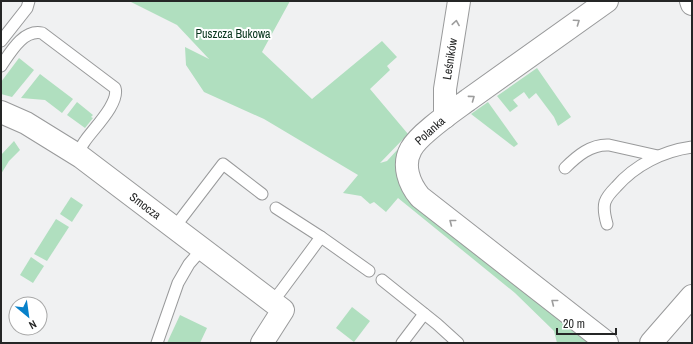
<svg xmlns="http://www.w3.org/2000/svg" width="693" height="344" viewBox="0 0 693 344" font-family="'Archivo Narrow',sans-serif">
  <style>
    .green { fill: #b0dfbf }
    .lines { fill: none; stroke-linecap: round; stroke-linejoin: round }
    .service-casing { stroke: #999a9b; stroke-width: 13 }
    .minor-casing { stroke: #999a9b; stroke-width: 24 }
    .service { stroke: #fff; stroke-width: 11 }
    .minor { stroke: #fff; stroke-width: 22 }
    .oneway { stroke: #9d9d9d }
    .labels { text-anchor: middle; dominant-baseline: central; stroke-width: 4; stroke-linejoin: round; paint-order: stroke }
    .park-label { font-size: 12px; fill: #07351c; stroke: #fff }
    .street-label { font-size: 12px; fill: #252626; stroke: #fff }
  </style>
  <rect width="100%" height="100%" fill="#f0f1f2"/>
  <g class="green">
    <polygon points="129,1 290,1 262,52 312,99 382,41 397,57 387,66 390,70 370,89 408,134 380,163 387,161 398,149 399,159 408,177 607,343 557,343 554,331 515,293 398,198 386,212 374,202 370,204 361,196 343,193 358,175 264,119 204,92 186,65 185,47 209,59 177,25"/>
    <polygon points="19,58 34,70 12,97 1,94 1,82"/>
    <polygon points="537,68 571,117 558,126 554,117 536,93 529,99 524,92 513,100 518,106 510,112 497,96"/>
    <polygon points="40,74 73,99 62,113 45,100 21,98"/>
    <polygon points="77,102 93,115 91,117 93,118 85,128 67,115"/>
    <polygon points="488,102 518,144 514,147 471,114"/>
    <polygon points="14,141 20,150 9,161 1,174 1,155"/>
    <polygon points="71,197 83,205 72,222 60,214"/>
    <polygon points="56,219 69,227 47,261 34,254"/>
    <polygon points="31,257 44,266 33,283 20,275"/>
    <polygon points="352,307 370,321 354,342 336,328"/>
    <polygon points="180,315 207,328 200,343 167,343"/>
  </g>
  <g class="lines">
    <defs>
      <g id="service">
        <polyline points="1,41 27,8 29,1"/>
        <path d="M1 66C10 53 23 29 42 33L115 88C120 103 93 129 85 141 82 145 80 150 77 155"/>
        <path d="M565 168C577 156 591 144 609 145L658 156"/>
        <polyline points="276,208 321,237"/>
        <path d="M607 224C605 217 603 209 605 202 607 196 612 191 616 187 635 165 663 151 692 147"/>
        <polyline points="174,228 223,164 262,194"/>
        <polyline points="382,280 437,324 458,343"/>
        <polyline points="272,302 281,291 321,237 369,271"/>
        <polyline points="157,343 178,283 189,264 202,249"/>
        <polyline points="402,343 424,314"/>
      </g>
      <g id="minor">
        <path d="M607 1C560 34 514 67 468 100 453 111 419 134 411 149 402 165 409 184 420 197L607 343"/>
        <polyline points="691,1 692,4"/>
        <polyline points="1,112 26,123 81,157 283,310 262,343"/>
        <polyline points="445,117 445,89 459,1"/>
        <polyline points="651,343 692,296"/>
      </g>
    </defs>
    <use href="#service" class="service-casing"/>
    <use href="#minor" class="minor-casing"/>
    <use href="#service" class="service"/>
    <use href="#minor" class="minor"/>
  </g>
  <defs><path id="oneway-chevron" d="M-2-3.5L2.5 0L-2 3.5" fill="none" stroke-width="1.6" stroke-linecap="round" stroke-linejoin="round"/></defs>
  <g class="oneway">
    <use href="#oneway-chevron" transform="translate(577 22) rotate(-35)"/>
    <use href="#oneway-chevron" transform="translate(456 23) rotate(-81)"/>
    <use href="#oneway-chevron" transform="translate(472 98) rotate(-36)"/>
    <use href="#oneway-chevron" transform="translate(452 222) rotate(-142)"/>
    <use href="#oneway-chevron" transform="translate(554 302) rotate(-142)"/>
  </g>
  <g class="labels">
    <g class="park-label">
      <text x="233" y="34">Puszcza Bukowa</text>
    </g>
    <g class="street-label">
      <text transform="translate(450 59) rotate(-81)">Leśników</text>
      <text transform="translate(430 131) rotate(-42)">Polanka</text>
      <text transform="translate(145 206) rotate(37)">Smocza</text>
    </g>
  </g>
  <rect width="693" height="344" fill="none" stroke="#252626" stroke-width="4"/>
  <g transform="translate(28 316) rotate(151)"><circle r="19" fill="#ffffff" stroke="#a8a8a8"/>
  <path d="M0-3L7 15L0 10L-7 15Z" fill="#0781ca"/>
  <text y="-6" font-size="11" font-weight="bold" text-anchor="middle" fill="#252626">N</text>
  </g>
  <path d="M557 328v6h59v-6" fill="none" stroke="#252626" stroke-width="2"/>
  <text x="563" y="328" font-size="12" fill="#252626" stroke="#ffffff" stroke-width="3" paint-order="stroke">20 m</text>
</svg>
